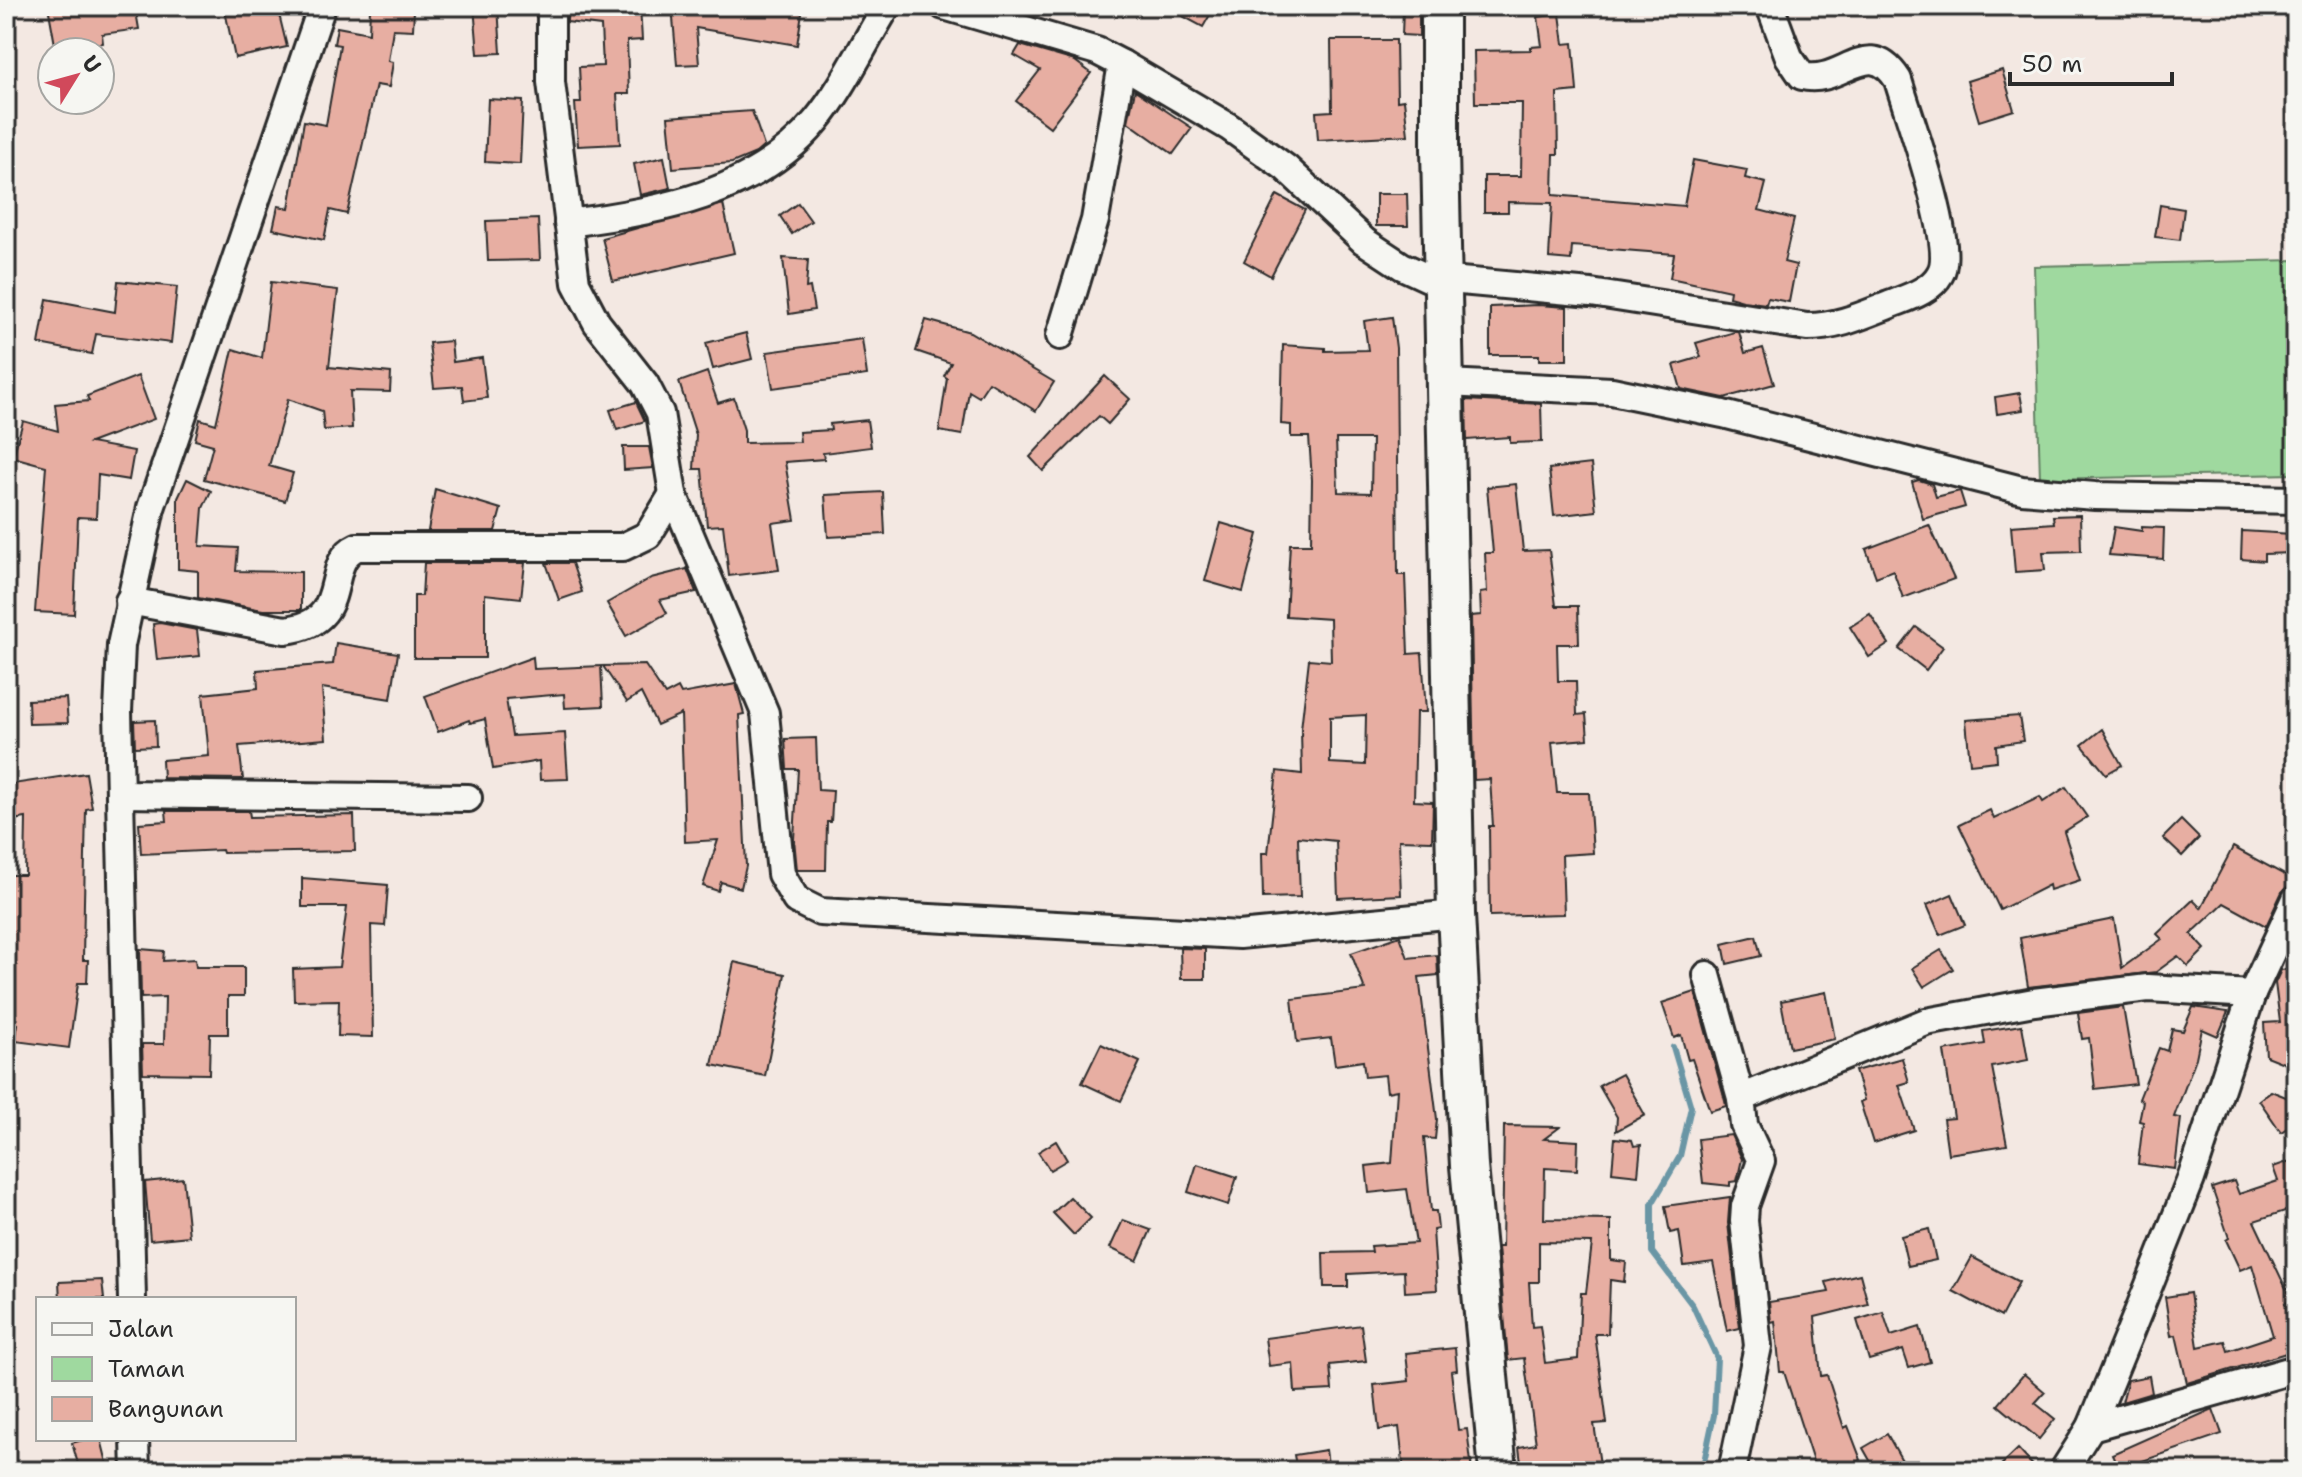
<svg xmlns="http://www.w3.org/2000/svg" width="2302" height="1477" viewBox="0 0 2302 1477" font-family="'Shantell Sans',sans-serif">
  <style>
    .green { fill: #9fd99f; stroke: #658265; stroke-width: 2 }
    .lines { fill: none; stroke-linecap: round; stroke-linejoin: round }
    .stream { stroke: #6b96a5; stroke-width: 6 }
    .building { fill: #e7aea2; stroke: #2b2b2b; stroke-width: 2; fill-rule: evenodd }
    .street-casing { stroke: #2b2b2b; stroke-width: 32 }
    .secondary-casing { stroke: #2b2b2b; stroke-width: 42 }
    .street { stroke: #f6f6f2; stroke-width: 26 }
    .secondary { stroke: #f6f6f2; stroke-width: 36 }
  </style>
  <rect width="100%" height="100%" fill="#f3e8e2"/>
  <filter id="ink" filterUnits="userSpaceOnUse"><feTurbulence type="fractalNoise" baseFrequency=".0125" numOctaves="2"/><feDisplacementMap in="SourceGraphic" scale="16" xChannelSelector="R" yChannelSelector="G"/><feConvolveMatrix kernelMatrix="1 2 1 2 8 2 1 2 1" color-interpolation-filters="sRGB"/></filter>
  <g filter="url(#ink)">
    <polygon class="green" points="2296,260 2296,474 2040,479 2034,266"/>
    <g class="lines">
      <polyline class="stream" points="1673,1047 1691,1107 1680,1156 1652,1204 1652,1252 1693,1306 1717,1358 1714,1415 1702,1471"/>
    </g>
    <g class="building">
      <polygon points="48,6 135,6 139,29 102,34 103,43 56,50"/>
      <polygon points="224,6 277,6 287,47 235,58"/>
      <polygon points="474,6 498,6 501,53 478,54"/>
      <polygon points="567,6 640,6 642,40 627,41 629,94 617,94 620,144 578,146 575,103 581,103 579,67 603,66 601,26 567,22"/>
      <polygon points="672,6 803,6 797,45 696,28 699,64 677,65"/>
      <polygon points="1164,6 1215,6 1203,27"/>
      <polygon points="370,8 414,10 413,30 393,29 388,61 393,62 389,87 376,85 347,214 330,210 324,240 273,229 278,206 289,208 304,121 326,125 340,45 334,44 337,27 369,33"/>
      <polygon points="1403,9 1419,10 1419,36 1402,35"/>
      <polygon points="1560,14 1564,44 1573,43 1577,91 1557,93 1558,154 1554,154 1553,195 1684,206 1693,160 1747,170 1745,178 1766,183 1759,210 1794,219 1784,262 1796,265 1789,302 1768,298 1766,304 1743,301 1729,297 1730,291 1670,278 1674,254 1572,246 1571,260 1549,258 1552,203 1508,202 1508,212 1484,212 1484,176 1521,176 1522,103 1475,103 1474,51 1531,50 1531,47 1542,46 1538,17"/>
      <polygon points="1331,40 1396,40 1397,101 1404,100 1408,135 1318,140 1316,112 1332,111"/>
      <polygon points="1020,45 1075,61 1091,73 1050,127 1016,101 1040,70 1014,55"/>
      <polygon points="2002,70 2014,110 1979,121 1967,81"/>
      <polygon points="1135,90 1192,128 1173,154 1128,122"/>
      <polygon points="488,99 523,101 520,164 485,162"/>
      <polygon points="752,111 764,146 756,153 732,163 673,168 668,117"/>
      <polygon points="664,157 670,188 640,195 634,164"/>
      <polygon points="1376,194 1407,194 1408,226 1376,226"/>
      <polygon points="1277,195 1305,210 1271,276 1244,261"/>
      <polygon points="798,203 811,221 792,234 780,216"/>
      <polygon points="723,204 734,253 613,281 602,238"/>
      <polygon points="2160,205 2184,209 2180,240 2155,237"/>
      <polygon points="538,219 540,260 488,261 486,221"/>
      <polygon points="783,258 808,260 806,288 810,287 814,310 789,314"/>
      <polygon points="118,281 177,287 171,343 96,334 92,354 39,344 47,299 115,312"/>
      <polygon points="271,282 338,290 329,367 391,373 390,392 350,391 352,428 324,430 322,411 288,399 269,466 293,473 285,501 204,479 213,445 195,440 200,419 216,424 233,349 262,358"/>
      <polygon points="1538,305 1567,307 1567,360 1539,360 1539,355 1490,355 1490,307"/>
      <path d="M1392 317 1396 348 1398 575H1405L1408 654 1422 653 1426 712H1416L1414 801 1433 802 1432 841 1399 840 1401 895 1338 898 1336 841 1298 837 1300 897 1263 898 1262 853H1268L1277 771 1302 774 1301 729 1309 659 1331 661 1330 619 1286 616 1290 544H1311L1312 480 1309 437H1291V425L1281 424 1283 345 1325 348V351L1368 350 1364 321ZM1336 439H1372L1371 493 1338 492ZM1366 715 1365 765 1330 763V717Z"/>
      <polygon points="926,320 970,332 1054,382 1036,411 989,382 979,397 969,391 962,435 939,431 947,378 944,376 951,363 916,351"/>
      <polygon points="1735,332 1739,332 1745,353 1763,348 1774,384 1724,398 1681,389 1674,365 1701,357 1696,343"/>
      <polygon points="746,333 752,359 713,369 706,343"/>
      <polygon points="862,339 867,375 773,388 767,352"/>
      <polygon points="451,341 453,362 482,358 487,398 464,401 462,386 434,388 429,343"/>
      <polygon points="707,372 718,403 734,398 744,430 744,443 800,442 799,432 831,430 830,424 867,420 871,447 823,453 824,459 785,462 795,520 772,523 779,570 729,576 723,525 707,526 702,469 694,469 696,435 679,382"/>
      <polygon points="138,376 154,419 90,443 134,451 129,480 98,475 96,518 78,517 74,614 35,612 46,466 13,457 23,421 58,431 55,404 89,401 87,396"/>
      <polygon points="1105,376 1130,399 1108,424 1099,416 1043,471 1030,457"/>
      <polygon points="2020,393 2023,410 1997,414 1995,397"/>
      <polygon points="1466,400 1541,404 1542,442 1510,443 1510,437 1467,440"/>
      <polygon points="636,402 645,421 617,430 610,410"/>
      <polygon points="623,447 649,447 653,468 624,470"/>
      <polygon points="1591,464 1596,511 1554,516 1549,469"/>
      <polygon points="187,479 211,491 203,508 200,546 238,548 236,571 301,572 301,610 263,610 198,598 198,571 178,569 178,498"/>
      <polygon points="1919,480 1932,484 1936,497 1960,491 1965,507 1923,519 1912,482"/>
      <polygon points="1516,484 1523,551 1549,550 1556,606 1578,606 1579,644 1557,644 1558,681 1576,681 1577,715 1586,714 1588,739 1552,742 1557,793 1589,793 1593,853 1562,855 1564,914 1490,916 1489,826 1493,826 1490,779 1474,780 1471,616 1481,615 1480,593 1487,592 1485,553 1493,553 1487,487"/>
      <polygon points="435,489 501,509 495,531 428,531"/>
      <polygon points="883,492 885,534 828,537 825,495"/>
      <polygon points="2080,515 2081,551 2043,552 2045,570 2015,572 2011,526 2054,523 2053,516"/>
      <polygon points="1221,523 1258,534 1243,592 1205,581"/>
      <polygon points="1929,525 1954,579 1903,598 1893,570 1876,577 1866,549"/>
      <polygon points="2114,527 2142,531 2142,527 2164,528 2163,559 2109,555"/>
      <polygon points="2242,531 2292,534 2293,553 2264,554 2264,561 2241,559"/>
      <polygon points="424,563 525,563 521,598 485,594 485,658 414,658 414,596 422,596"/>
      <polygon points="546,563 572,563 582,592 559,600"/>
      <polygon points="687,569 696,592 660,600 667,613 626,636 607,603 651,578"/>
      <polygon points="1870,614 1889,644 1869,657 1850,627"/>
      <polygon points="160,623 197,630 200,656 157,660 153,624"/>
      <polygon points="1916,627 1943,647 1926,670 1899,649"/>
      <polygon points="336,643 398,653 391,699 322,688 326,739 239,746 243,779 163,778 162,760 209,756 203,694 258,688 257,670 333,664"/>
      <polygon points="533,657 534,669 601,666 603,706 565,708 564,694 506,699 512,736 565,733 568,779 540,780 539,761 493,769 485,719 470,723 469,720 438,732 425,696"/>
      <polygon points="645,665 665,695 678,688 681,694 736,684 744,714 739,715 746,866 741,888 721,882 718,891 703,886 718,840 685,842 681,714 657,725 641,693 627,702 603,666"/>
      <polygon points="66,698 68,723 29,724 28,700"/>
      <polygon points="2019,716 2023,741 1996,745 1997,761 1970,764 1966,720"/>
      <polygon points="155,720 156,746 135,747 134,721"/>
      <polygon points="2102,729 2122,765 2106,774 2082,745"/>
      <polygon points="816,738 818,790 833,791 831,822 827,822 826,870 797,870 794,839 798,769 787,769 785,739"/>
      <polygon points="86,773 92,808 86,809 84,902 83,960 88,960 87,983 78,983 69,1048 15,1041 18,1024 6,1022 6,875 25,875 26,818 6,821 6,785"/>
      <polygon points="2066,787 2087,817 2064,832 2080,880 2050,890 2049,885 2000,910 1959,825 1990,810 1994,819 2040,797 2043,802"/>
      <polygon points="166,811 249,811 250,817 354,815 355,851 223,853 222,850 141,854 139,823 167,821"/>
      <polygon points="2181,820 2199,838 2182,856 2163,838"/>
      <polygon points="2233,847 2296,881 2282,892 2266,926 2224,903 2191,934 2205,949 2188,966 2178,956 2156,972 2028,987 2020,938 2114,919 2122,968 2162,939 2157,934 2193,900 2201,908"/>
      <polygon points="302,878 388,885 385,926 371,925 373,1037 338,1036 339,1000 294,1001 293,969 339,967 347,907 302,907"/>
      <polygon points="1952,894 1965,925 1940,935 1927,905"/>
      <polygon points="1400,936 1408,958 1437,955 1438,975 1419,977 1437,1119 1435,1139 1424,1138 1431,1211 1436,1211 1438,1229 1433,1230 1437,1290 1405,1292 1404,1271 1348,1274 1348,1287 1324,1287 1323,1253 1372,1252 1371,1246 1416,1243 1407,1189 1369,1193 1366,1166 1392,1163 1397,1090 1387,1092 1385,1075 1365,1077 1363,1061 1335,1065 1331,1038 1297,1042 1292,999 1365,990 1351,953"/>
      <polygon points="1756,936 1761,956 1727,964 1723,944"/>
      <polygon points="1180,948 1205,949 1205,979 1181,979"/>
      <polygon points="140,949 164,951 163,961 195,959 196,967 244,967 244,996 228,996 228,1034 210,1034 209,1074 143,1073 142,1044 164,1044 165,997 141,998"/>
      <polygon points="1941,950 1953,969 1924,987 1912,968"/>
      <polygon points="734,962 785,974 765,1076 712,1065"/>
      <polygon points="2296,968 2296,1068 2266,1056 2264,1023 2280,1022 2275,983 2281,970"/>
      <polygon points="1695,992 1725,1101 1726,1106 1710,1111 1692,1059 1688,1060 1681,1035 1674,1038 1662,1003"/>
      <polygon points="1826,992 1835,1039 1790,1048 1781,1001"/>
      <polygon points="2123,1007 2136,1084 2095,1089 2089,1038 2082,1039 2078,1013"/>
      <polygon points="2193,1007 2228,1012 2218,1036 2202,1029 2196,1058 2174,1117 2181,1118 2175,1169 2138,1164 2143,1122 2139,1121 2143,1101 2139,1099 2159,1048 2167,1051 2172,1029 2183,1031"/>
      <polygon points="2022,1025 2028,1060 1992,1067 2007,1145 1948,1154 1943,1119 1954,1118 1944,1051 1985,1044 1983,1031"/>
      <polygon points="1101,1044 1140,1062 1121,1101 1082,1083"/>
      <polygon points="1902,1058 1909,1082 1899,1085 1914,1130 1873,1143 1860,1102 1864,1100 1855,1071"/>
      <polygon points="1622,1074 1645,1115 1616,1131 1617,1117 1599,1086"/>
      <polygon points="2271,1091 2296,1101 2296,1122 2281,1132 2259,1100"/>
      <path d="M1504 1126 1560 1127 1544 1139 1578 1141 1577 1170 1545 1168 1544 1219 1611 1220V1260L1626 1262 1624 1282 1610 1280 1608 1334H1595L1607 1423 1594 1424 1601 1471H1522L1519 1447 1536 1444 1524 1358 1508 1360 1498 1247H1502ZM1539 1242 1592 1243 1586 1293H1581L1578 1359 1545 1363 1540 1326 1532 1327 1529 1282H1539Z"/>
      <polygon points="1731,1135 1742,1159 1737,1181 1730,1182 1730,1186 1703,1183 1698,1139"/>
      <polygon points="1615,1138 1632,1140 1634,1146 1641,1145 1638,1175 1612,1172"/>
      <polygon points="1056,1141 1067,1160 1050,1170 1038,1152"/>
      <polygon points="2296,1159 2296,1225 2288,1210 2254,1221 2292,1301 2285,1303 2296,1336 2296,1350 2187,1383 2176,1335 2171,1336 2165,1297 2190,1293 2198,1347 2225,1341 2228,1351 2273,1336 2252,1265 2240,1270 2226,1240 2229,1238 2212,1188 2234,1181 2239,1194 2278,1181 2273,1167"/>
      <polygon points="1197,1164 1237,1177 1228,1205 1188,1192"/>
      <polygon points="183,1178 189,1236 150,1240 145,1182"/>
      <polygon points="1070,1197 1091,1218 1074,1235 1053,1213"/>
      <polygon points="1730,1197 1728,1223 1740,1328 1727,1331 1713,1262 1684,1266 1679,1231 1670,1233 1665,1206"/>
      <polygon points="1123,1220 1151,1230 1137,1261 1110,1248"/>
      <polygon points="1929,1229 1936,1260 1908,1266 1901,1236"/>
      <polygon points="1972,1257 2019,1282 2001,1317 1953,1291"/>
      <polygon points="1860,1274 1868,1304 1815,1317 1821,1376 1827,1375 1844,1428 1848,1426 1861,1460 1832,1471 1816,1471 1784,1372 1780,1372 1775,1321 1771,1322 1769,1302 1829,1292 1826,1282"/>
      <polygon points="102,1280 104,1299 60,1299 59,1282"/>
      <polygon points="1883,1312 1891,1336 1920,1327 1930,1362 1909,1368 1903,1350 1869,1360 1857,1320"/>
      <polygon points="1361,1325 1366,1361 1330,1365 1332,1390 1295,1392 1293,1363 1269,1366 1265,1338"/>
      <polygon points="1455,1348 1457,1370 1451,1371 1458,1430 1467,1429 1472,1471 1404,1471 1399,1427 1379,1430 1374,1385 1409,1381 1406,1353"/>
      <polygon points="2024,1374 2045,1392 2035,1403 2055,1419 2039,1439 1998,1405"/>
      <polygon points="2149,1376 2152,1393 2122,1402 2128,1380"/>
      <polygon points="2213,1409 2222,1434 2119,1469 2112,1454"/>
      <polygon points="1887,1434 1908,1471 1876,1471 1863,1448"/>
      <polygon points="86,1439 101,1439 109,1471 80,1471 72,1443"/>
      <polygon points="2018,1449 2038,1471 1995,1471"/>
      <polygon points="1326,1450 1329,1471 1297,1471 1294,1455"/>
    </g>
    <g class="lines">
      <defs>
        <g id="street">
          <polyline points="551,6 551,82 576,283 597,323 645,384 660,413 673,494 765,713 781,874 796,900 820,912 1239,935 1456,914"/>
          <path d="M944 6 1097 51 1122 64 1229 127 1286 168 1364 241 1402 266 1428 278 1591 293 1807 327C1837 327 1861 316 1889 305 1906 298 1930 292 1940 274 1957 247 1908 115 1898 80 1868 33 1842 86 1802 76L1789 57 1770 6"/>
          <path d="M568 223C657 212 756 194 816 121 844 87 864 43 887 6"/>
          <polyline points="1060,336 1095,220 1122,64"/>
          <polyline points="1446,383 1612,391 1723,414 2022,490 2095,496 2296,500"/>
          <path d="M129 601 285 630C354 623 321 563 357 547H623L648 535 673 494"/>
          <polyline points="121,794 468,798"/>
          <polyline points="1707,975 1741,1098"/>
          <polyline points="132,1299 118,712 121,645 151,508 322,6"/>
          <polyline points="2091,1427 2296,1369"/>
          <polyline points="135,1439 136,1471"/>
          <polyline points="1732,1471 1758,1346 1744,1221 1745,1206 1761,1161 1744,1125 1741,1098 1926,1022 2034,1002 2148,988 2252,994"/>
          <polyline points="2063,1471 2091,1427 2141,1305 2191,1179 2252,994 2296,899"/>
        </g>
        <polyline id="secondary" points="1440,6 1440,149 1456,914 1469,1166 1498,1471"/>
      </defs>
      <use href="#street" class="street-casing"/>
      <use href="#secondary" class="secondary-casing"/>
      <use href="#street" class="street"/>
      <use href="#secondary" class="secondary"/>
    </g>
  </g>
  <rect width="2302" height="1477" fill="none" stroke="#f6f6f2" stroke-width="32"/>
  <rect x="16" y="16" width="2270" height="1445" fill="none" stroke="#2b2b2b" stroke-width="3" filter="url(#ink)"/>
  <rect x="36" y="1297" width="260" height="144" fill="#f6f6f2" stroke="#a5a5a2" stroke-width="2"/>
  <rect x="52" y="1323" width="40" height="12" fill="#f6f6f2" stroke="#a5a5a2" stroke-width="2"/>
  <text x="108" y="1337" font-size="24" fill="#2b2b2b">Jalan</text>
  <rect x="52" y="1357" width="40" height="24" fill="#9fd99f" stroke="#a5a5a2" stroke-width="2"/>
  <text x="108" y="1377" font-size="24" fill="#2b2b2b">Taman</text>
  <rect x="52" y="1397" width="40" height="24" fill="#e7aea2" stroke="#a5a5a2" stroke-width="2"/>
  <text x="108" y="1417" font-size="24" fill="#2b2b2b">Bangunan</text>
  <g transform="translate(76 76) rotate(53)"><circle r="38" fill="#f6f6f2" stroke="#a5a5a2" stroke-width="2"/>
  <path d="M0-6L14 30L0 20L-14 30Z" fill="#d1495b"/>
  <text y="-12" font-size="22" font-weight="bold" text-anchor="middle" fill="#2b2b2b">U</text>
  </g>
  <path d="M2010 72v12h162v-12" fill="none" stroke="#2b2b2b" stroke-width="4"/>
  <text x="2022" y="72" font-size="24" fill="#2b2b2b" stroke="#f6f6f2" stroke-width="6" paint-order="stroke">50 m</text>
</svg>
